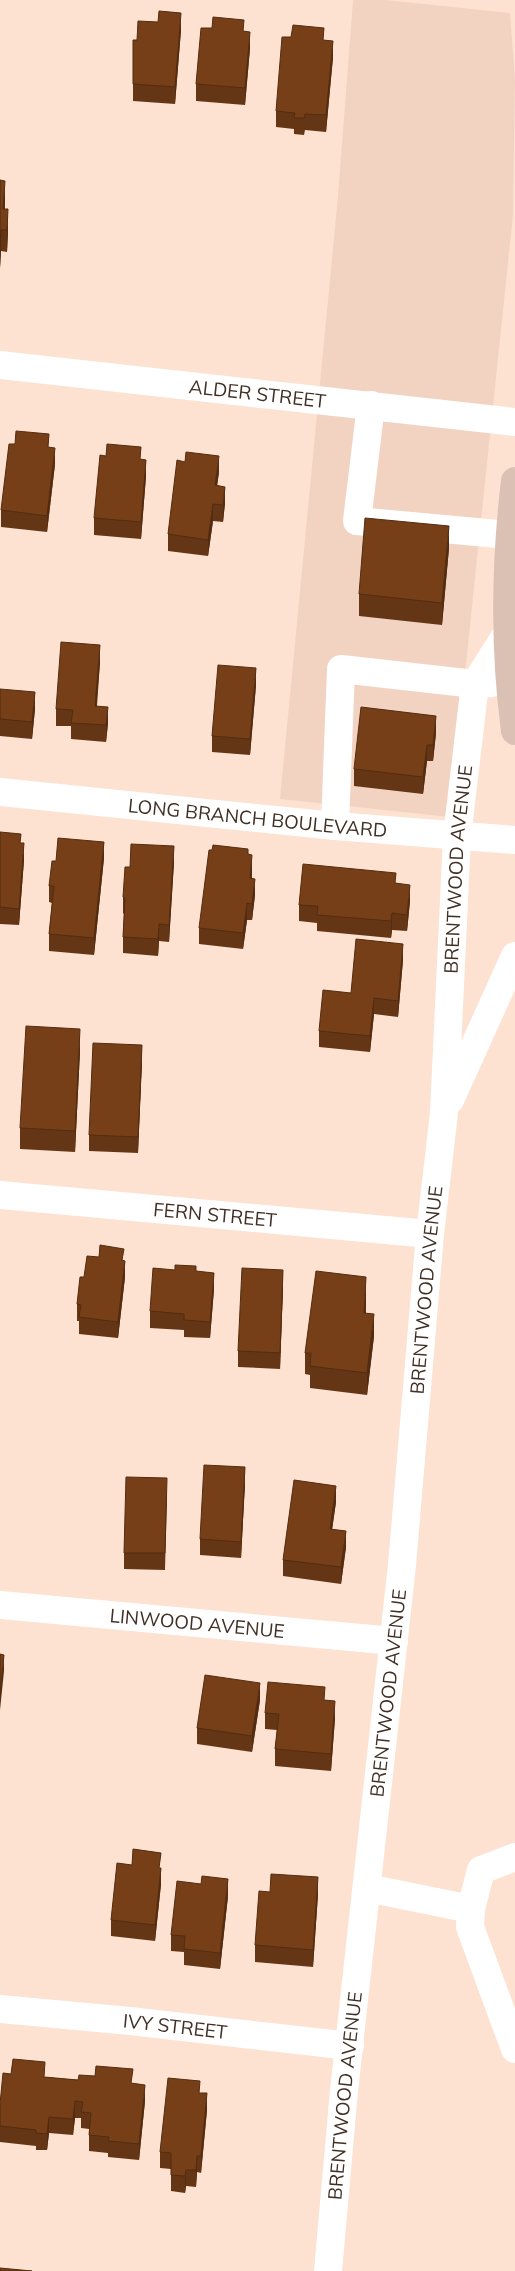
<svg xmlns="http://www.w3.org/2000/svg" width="515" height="2271" viewBox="0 0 515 2271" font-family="Mulish,sans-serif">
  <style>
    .built { fill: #f2d3c1 }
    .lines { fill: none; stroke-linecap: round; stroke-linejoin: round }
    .minor { stroke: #fff; stroke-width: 28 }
    .major { stroke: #dbc1b3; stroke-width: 28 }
    .wall { fill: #653615 }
    .shaded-wall { fill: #532c11 }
    .building { fill: #763f18; stroke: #532c11 }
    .labels { text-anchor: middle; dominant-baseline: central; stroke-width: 5; stroke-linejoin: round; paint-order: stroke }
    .street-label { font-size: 19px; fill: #402f25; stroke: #fde2d2 }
  </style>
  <rect width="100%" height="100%" fill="#fde2d2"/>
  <polygon class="built" points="353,0 386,0 510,13 515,79 513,215 450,817 280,799 338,196"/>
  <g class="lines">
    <g class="minor">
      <path id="s1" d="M0 365 515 422"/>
      <polyline points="371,405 357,521 509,535"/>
      <path id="s2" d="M0 792 335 826 515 840"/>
      <polyline points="335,826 341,669 475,684 492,683"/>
      <polyline points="450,1100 515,956"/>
      <path id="s3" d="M0 1195 430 1234"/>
      <path id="s4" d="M0 1605 394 1641"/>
      <polyline points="367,1888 471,1909 470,1927 515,2049"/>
      <polyline points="471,1909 481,1870 515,1857"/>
      <path id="s5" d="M0 2009 130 2021 350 2046"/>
      <path id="s6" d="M328 2271 344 2091 402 1565 430 1234 444 1113 457 836 475 684 506 635"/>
    </g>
    <path class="major" d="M515 481C505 565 504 648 515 731"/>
  </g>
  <g class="wall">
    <polygon points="181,30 175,104 133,101 133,40 137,40"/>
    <polygon points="244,31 250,48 245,105 196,101 196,84"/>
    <polygon points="324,40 333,57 326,132 305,130 304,135 294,134 294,129 276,127 276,111"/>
    <polygon points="0,180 5,202 5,209 8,231 7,252 1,251 0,268"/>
    <polygon points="141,459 146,476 141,539 94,535 94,518"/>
    <polygon points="55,464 47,532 1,527 1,510"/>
    <polygon points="219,472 217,485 225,503 223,522 213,521 208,556 168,551 168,534"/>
    <polygon points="449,548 442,625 359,616 359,594"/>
    <polygon points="100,662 97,706 108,723 106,742 71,739 71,726 56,726 56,709"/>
    <polygon points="256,685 250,755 212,752 212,736"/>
    <polygon points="0,689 35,709 32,739 0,736"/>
    <polygon points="436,733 433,761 427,761 423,794 354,786 354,769"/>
    <polygon points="0,832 21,843 24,860 19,925 0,924"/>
    <polygon points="248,854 252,871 252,878 255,895 252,920 247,920 243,949 199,944 199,928"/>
    <polygon points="104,858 94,955 49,951 49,934 52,903 49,902 49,886 56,861"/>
    <polygon points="174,862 169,942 159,941 158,956 123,953 123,937 124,914 123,913 123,897 130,867"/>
    <polygon points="396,883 410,901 407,931 392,930 391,938 317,931 317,923 299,921 299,905"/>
    <polygon points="403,960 398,1017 374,1014 370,1052 319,1047 319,1031 351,993"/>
    <polygon points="80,1051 75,1152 20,1149 20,1128"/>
    <polygon points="142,1061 138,1153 89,1151 89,1135"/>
    <polygon points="124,1260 125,1277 118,1338 79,1334 79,1321 77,1321 77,1304 84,1277"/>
    <polygon points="283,1287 280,1369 238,1367 238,1351"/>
    <polygon points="214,1289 210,1338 184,1337 184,1330 150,1328 150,1311"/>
    <polygon points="366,1299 366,1313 374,1336 367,1395 310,1388 310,1375 305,1374 305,1353"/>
    <polygon points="245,1483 241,1558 200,1555 200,1539"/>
    <polygon points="167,1494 165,1570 124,1569 124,1553"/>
    <polygon points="336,1502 332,1529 346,1547 341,1584 283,1576 283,1560"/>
    <polygon points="260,1700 252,1752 197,1744 197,1728"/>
    <polygon points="325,1700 335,1718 331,1771 275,1766 275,1749 277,1730 265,1729 265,1713"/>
    <polygon points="161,1868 161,1884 155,1941 111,1936 111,1920"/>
    <polygon points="318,1894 313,1967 255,1962 255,1945"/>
    <polygon points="228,1896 220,1969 184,1965 184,1952 171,1951 171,1935"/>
    <polygon points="45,2077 78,2080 133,2084 145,2101 139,2160 108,2157 108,2153 89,2151 89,2129 81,2128 81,2118 75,2118 73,2135 49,2133 47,2150 36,2150 36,2146 0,2142 0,2104"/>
    <polygon points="200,2093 207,2110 201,2173 197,2172 196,2187 186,2186 185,2193 171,2191 171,2169 160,2168 160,2152"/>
  </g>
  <g class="shaded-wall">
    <polygon points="181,13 181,30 175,104 175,87"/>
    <polygon points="250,32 250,48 245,105 245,88"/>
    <polygon points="333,41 333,57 326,132 326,115"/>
    <polygon points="5,181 5,202 3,230 3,209"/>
    <polygon points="8,209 8,231 7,252 7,230"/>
    <polygon points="1,230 1,251 0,268 0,247"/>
    <polygon points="55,448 55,464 47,532 47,516"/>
    <polygon points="219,456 219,472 215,501 215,485"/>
    <polygon points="146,460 146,476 141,539 141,522"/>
    <polygon points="225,487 225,503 223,522 223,505"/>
    <polygon points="213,504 213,521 208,556 208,540"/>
    <polygon points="449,526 449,548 442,625 442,603"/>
    <polygon points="100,645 100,662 95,722 95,706"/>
    <polygon points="256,668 256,685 250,755 250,739"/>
    <polygon points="35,692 35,709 32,739 32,722"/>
    <polygon points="108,707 108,723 106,742 106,725"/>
    <polygon points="436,716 436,733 433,761 433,745"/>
    <polygon points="427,745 427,761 423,794 423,777"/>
    <polygon points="104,842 104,858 94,955 94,938"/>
    <polygon points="24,843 24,860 19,925 19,909"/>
    <polygon points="174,846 174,862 169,942 169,925"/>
    <polygon points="252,855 252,871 250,895 250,878"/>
    <polygon points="255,879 255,895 252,920 252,904"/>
    <polygon points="410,885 410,901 407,931 407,915"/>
    <polygon points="247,903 247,920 243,949 243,933"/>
    <polygon points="392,913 392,930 391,938 391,921"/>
    <polygon points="159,924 159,941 158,956 158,939"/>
    <polygon points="403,944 403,960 398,1017 398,1001"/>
    <polygon points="374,998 374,1014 370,1052 370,1036"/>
    <polygon points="80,1029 80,1051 75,1152 75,1131"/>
    <polygon points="142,1045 142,1061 138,1153 138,1137"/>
    <polygon points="125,1261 125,1277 118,1338 118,1322"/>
    <polygon points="283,1270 283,1287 280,1369 280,1353"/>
    <polygon points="214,1273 214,1289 210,1338 210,1322"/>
    <polygon points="366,1277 366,1299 364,1335 364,1313"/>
    <polygon points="374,1314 374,1336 367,1395 367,1373"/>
    <polygon points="245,1467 245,1483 241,1558 241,1542"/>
    <polygon points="336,1486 336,1502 330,1545 330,1529"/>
    <polygon points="346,1531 346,1547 341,1584 341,1567"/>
    <polygon points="4,1655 4,1671 0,1710 0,1693"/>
    <polygon points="260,1683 260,1700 252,1752 252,1736"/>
    <polygon points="335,1701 335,1718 331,1771 331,1754"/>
    <polygon points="161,1868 161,1884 155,1941 155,1925"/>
    <polygon points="318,1877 318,1894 313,1967 313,1950"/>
    <polygon points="228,1879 228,1896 220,1969 220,1953"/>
    <polygon points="145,2085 145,2101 139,2160 139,2144"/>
    <polygon points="207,2093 207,2110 201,2173 201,2156"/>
    <polygon points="75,2101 75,2118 73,2135 73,2119"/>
    <polygon points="49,2117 49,2133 47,2150 47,2134"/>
    <polygon points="197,2156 197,2172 196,2187 196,2170"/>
    <polygon points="186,2170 186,2186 185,2193 185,2176"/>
  </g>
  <g class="building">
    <polygon points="159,11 181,13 175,87 133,84 133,40 137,40 138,21 158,22"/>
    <polygon points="213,17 244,20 243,31 250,32 245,88 196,84 201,28 212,28"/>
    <polygon points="293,25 324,28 323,40 333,41 326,115 305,114 304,118 294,118 295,113 276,111 282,37 291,37"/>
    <polygon points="0,180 5,181 3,209 8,209 7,230 1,230 0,247"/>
    <polygon points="16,431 49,434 48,447 55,448 47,516 1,510 9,444 15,444"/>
    <polygon points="107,444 141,447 140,459 146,460 141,522 94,518 100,455 106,456"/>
    <polygon points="186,452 219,456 215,485 225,487 223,505 213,504 208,540 168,534 177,460 185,462"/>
    <polygon points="365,518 449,526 442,603 359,594"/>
    <polygon points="61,642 100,645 95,706 108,707 106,725 71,723 73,710 56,709"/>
    <polygon points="218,665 256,668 250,739 212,736"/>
    <polygon points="0,689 35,692 32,722 0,719"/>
    <polygon points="361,707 436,716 433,745 427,745 423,777 354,769"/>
    <polygon points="0,832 21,834 20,843 24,843 19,909 0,907"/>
    <polygon points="58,838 104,842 94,938 49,934 54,886 49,886 52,861 56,861"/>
    <polygon points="131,844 174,846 169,925 159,924 158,939 123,937 125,898 123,897 125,867 130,867"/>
    <polygon points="213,845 248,849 248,854 252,855 250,878 255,879 252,904 247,903 243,933 199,928 209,850 212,850"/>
    <polygon points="303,864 396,873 395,883 410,885 407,915 392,913 391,921 317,915 318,906 299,905"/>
    <polygon points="356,939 403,944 398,1001 374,998 370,1036 319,1031 323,990 351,993"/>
    <polygon points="26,1026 80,1029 75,1131 20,1128"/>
    <polygon points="93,1043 142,1045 138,1137 89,1135"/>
    <polygon points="100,1245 124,1249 122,1260 125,1261 118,1322 79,1317 81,1305 77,1304 80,1277 84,1277 87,1256 99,1257"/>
    <polygon points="175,1265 196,1266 196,1271 214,1273 210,1322 184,1320 184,1314 150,1311 153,1268 175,1270"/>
    <polygon points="242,1268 283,1270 280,1353 238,1351"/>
    <polygon points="316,1271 366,1277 364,1313 374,1314 367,1373 310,1366 311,1353 305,1353"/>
    <polygon points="204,1465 245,1467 241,1542 200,1539"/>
    <polygon points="126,1477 167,1478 165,1553 124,1553"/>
    <polygon points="294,1480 336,1486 330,1529 346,1531 341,1567 283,1560"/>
    <polygon points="0,1654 4,1655 0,1693"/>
    <polygon points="205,1675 260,1683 252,1736 197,1728"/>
    <polygon points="268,1682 325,1687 324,1700 335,1701 331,1754 275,1749 279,1714 265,1713"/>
    <polygon points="133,1849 161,1853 159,1868 161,1868 155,1925 111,1920 117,1863 132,1865"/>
    <polygon points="271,1874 318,1877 313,1950 255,1945 259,1891 270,1892"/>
    <polygon points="202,1876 228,1879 220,1953 184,1949 185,1936 171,1935 177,1881 201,1884"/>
    <polygon points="13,2059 45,2062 44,2077 78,2080 79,2075 95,2076 96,2066 133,2069 131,2083 145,2085 139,2144 108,2141 109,2137 89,2135 91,2113 81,2112 83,2102 75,2101 73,2119 49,2117 47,2134 36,2133 36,2130 0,2126 0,2104 3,2073 11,2074"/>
    <polygon points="168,2078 200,2081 199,2093 207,2093 201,2156 197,2156 196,2170 186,2170 185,2176 171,2175 171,2153 160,2152"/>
    <polygon points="0,2268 32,2271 0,2271"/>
  </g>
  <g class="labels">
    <g class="street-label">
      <text stroke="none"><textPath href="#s1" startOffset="259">ALDER STREET</textPath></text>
      <text stroke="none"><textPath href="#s2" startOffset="259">LONG BRANCH BOULEVARD</textPath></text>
      <text stroke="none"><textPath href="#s6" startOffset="1408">BRENTWOOD AVENUE</textPath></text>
      <text stroke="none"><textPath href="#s3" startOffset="216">FERN STREET</textPath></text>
      <text stroke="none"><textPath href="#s6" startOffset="986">BRENTWOOD AVENUE</textPath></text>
      <text stroke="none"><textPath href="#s4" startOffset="198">LINWOOD AVENUE</textPath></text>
      <text stroke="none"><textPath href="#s6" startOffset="581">BRENTWOOD AVENUE</textPath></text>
      <text stroke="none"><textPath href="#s5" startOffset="176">IVY STREET</textPath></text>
      <text stroke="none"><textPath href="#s6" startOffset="176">BRENTWOOD AVENUE</textPath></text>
    </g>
  </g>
</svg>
